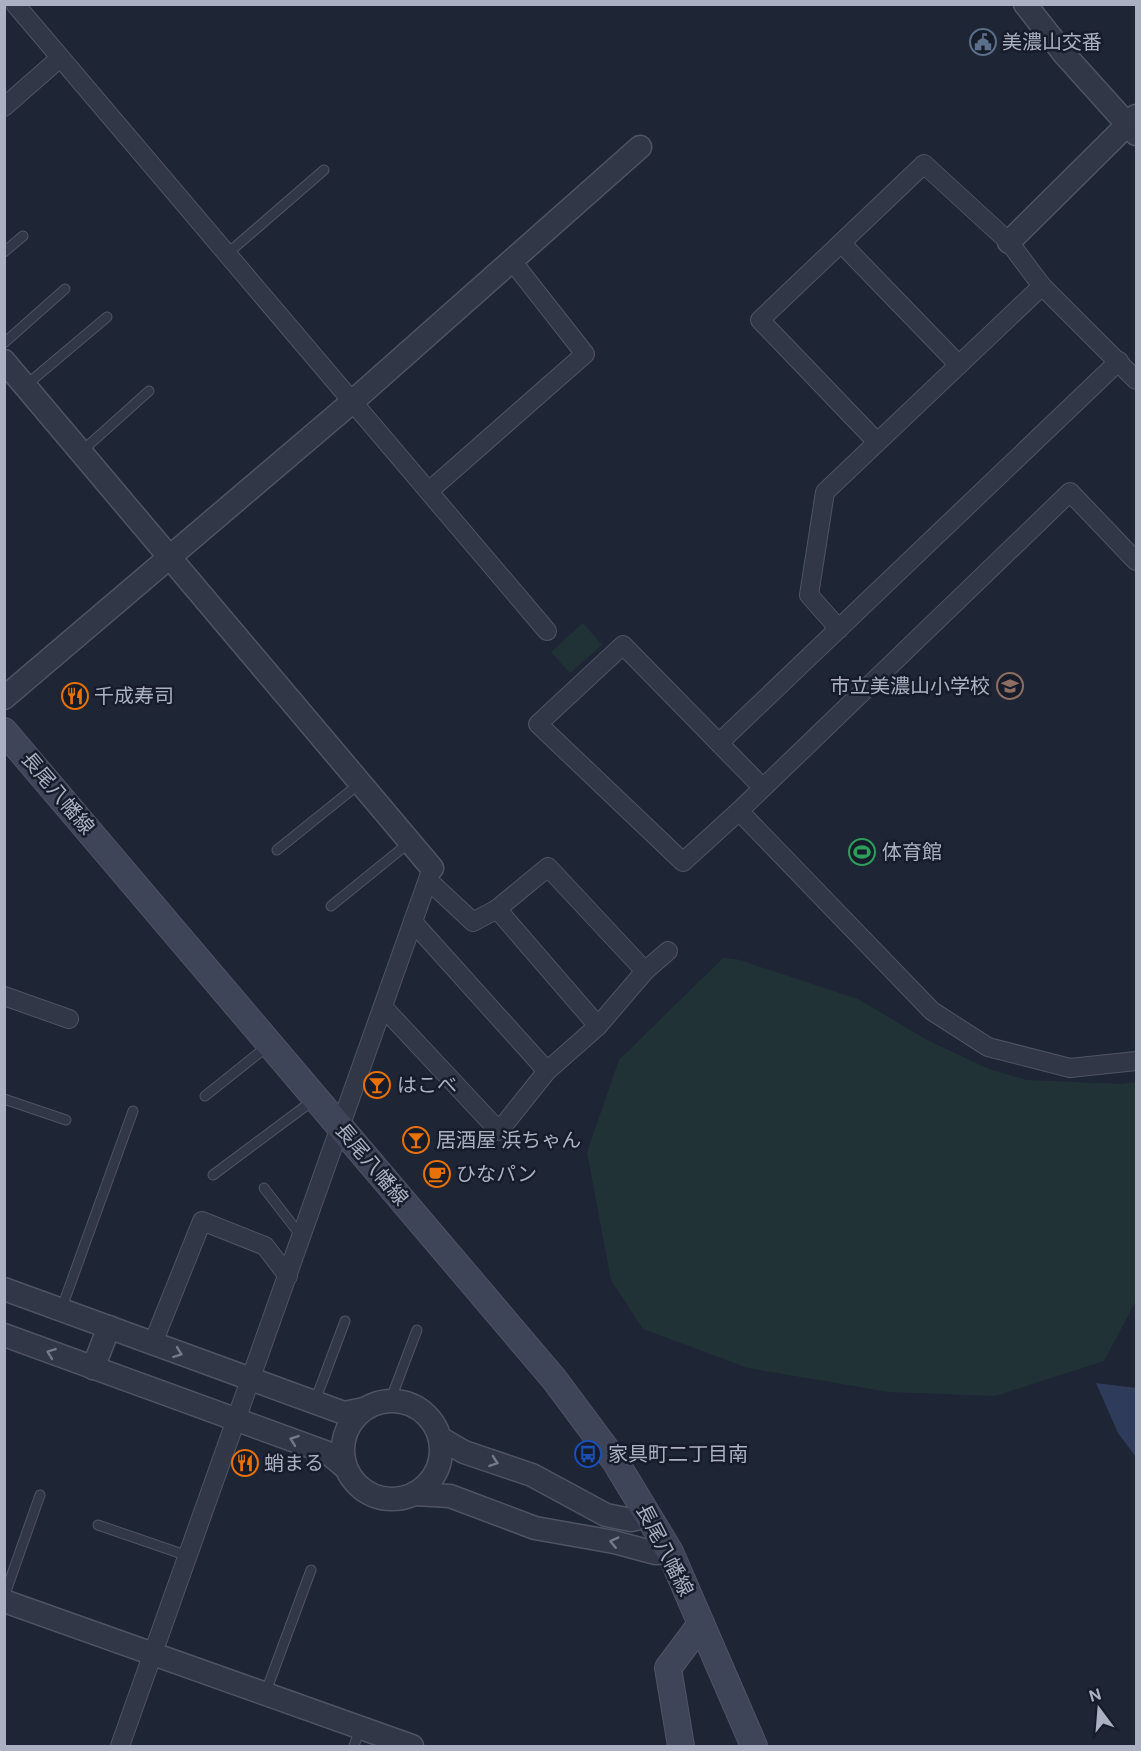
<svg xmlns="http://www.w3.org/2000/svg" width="1141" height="1751" viewBox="0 0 1141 1751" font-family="'DM Sans','Noto Sans JP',sans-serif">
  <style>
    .green { fill: #213237 }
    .water { fill: #2f3b5b }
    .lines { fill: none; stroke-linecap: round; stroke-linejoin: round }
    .service-casing { stroke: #4f5464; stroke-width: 11 }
    .minor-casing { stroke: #4f5464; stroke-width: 20 }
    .tertiary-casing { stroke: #4f5464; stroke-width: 25 }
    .secondary-casing { stroke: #4f5464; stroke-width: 28 }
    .service { stroke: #313746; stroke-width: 9 }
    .minor { stroke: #313746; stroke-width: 18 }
    .tertiary { stroke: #313746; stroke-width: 22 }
    .secondary { stroke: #3f4559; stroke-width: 26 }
    .oneway { stroke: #747a8b }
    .labels { text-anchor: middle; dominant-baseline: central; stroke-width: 5; stroke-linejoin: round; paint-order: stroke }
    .poi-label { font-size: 20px; fill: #abb1c3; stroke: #171c2a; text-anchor: start }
    .street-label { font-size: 20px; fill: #abb1c3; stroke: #171c2a }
  </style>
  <rect width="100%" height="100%" fill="#1e2535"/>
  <g class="green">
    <polygon points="583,623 602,645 570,673 551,652"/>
    <polygon points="723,958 736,959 858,999 927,1040 989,1069 1027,1080 1121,1084 1136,1082 1136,1301 1104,1361 995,1396 889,1392 748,1368 643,1329 611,1280 587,1152 619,1060"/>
  </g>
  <polygon class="water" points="1096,1383 1136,1388 1136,1457 1118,1433"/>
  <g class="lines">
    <defs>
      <g id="service">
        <polyline points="4,252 23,236"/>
        <polyline points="227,254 324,170"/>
        <polyline points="4,343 65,289"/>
        <polyline points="25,386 107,317"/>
        <polyline points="82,451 149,391"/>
        <polyline points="277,850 359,784"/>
        <polyline points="331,906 410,842"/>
        <polyline points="205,1096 269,1045"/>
        <polyline points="4,1099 66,1120"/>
        <polyline points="213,1175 315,1099"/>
        <polyline points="264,1188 302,1237"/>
        <polyline points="61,1310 133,1111"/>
        <polyline points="315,1401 345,1321"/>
        <polyline points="390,1401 417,1330"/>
        <polyline points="98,1525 188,1556"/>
        <polyline points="4,1597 40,1495"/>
        <polyline points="265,1694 311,1570"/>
        <polyline points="354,1746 360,1728"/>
      </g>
      <g id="minor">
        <polyline points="15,4 547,631"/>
        <polyline points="4,107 60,58"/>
        <polyline points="841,243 959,365"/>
        <polyline points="877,442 760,320 924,164 1009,242 1042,286 1136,380"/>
        <polyline points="429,491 585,354 512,261"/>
        <polyline points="839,629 809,595 825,492 1042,286"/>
        <polyline points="719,743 1119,361"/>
        <polyline points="763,788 623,645 538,724 683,862 739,811 1070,492 1136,561"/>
        <polyline points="739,811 932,1011 988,1047 1070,1068 1136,1061"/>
        <polyline points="497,909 598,1026"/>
        <polyline points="413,922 547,1071"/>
        <polyline points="645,971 668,951"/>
        <polyline points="4,996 69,1019"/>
        <polyline points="383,1007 499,1131 547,1071 598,1026 645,971 548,867 497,909 473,922 428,880"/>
        <polyline points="153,1343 202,1221 265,1246 288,1276"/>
        <polyline points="120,1746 432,868"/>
      </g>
      <g id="tertiary">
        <polyline points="1025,4 1065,55 1136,134"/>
        <polyline points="1009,242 1136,116"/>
        <polyline points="4,361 432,868"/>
        <polyline points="4,698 352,402 640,147"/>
        <polyline points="4,1289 344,1413 364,1409"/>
        <polyline points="4,1335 328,1453 345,1467"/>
        <polyline points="93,1368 109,1327"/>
        <circle cx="392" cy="1450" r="49"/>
        <polyline points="440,1438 464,1452 532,1475 606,1515 631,1520 649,1516"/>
        <polyline points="415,1494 450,1496 535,1528 614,1542 655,1553 670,1552"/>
        <polyline points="4,1601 412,1746"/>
      </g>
      <g id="secondary">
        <polyline points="4,731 554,1379 615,1461 670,1552 754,1746"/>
        <polyline points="681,1746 668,1668 701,1624"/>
      </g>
    </defs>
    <use href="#service" class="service-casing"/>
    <use href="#minor" class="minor-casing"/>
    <use href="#tertiary" class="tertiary-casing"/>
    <use href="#secondary" class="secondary-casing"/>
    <use href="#service" class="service"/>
    <use href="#minor" class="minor"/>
    <use href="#tertiary" class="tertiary"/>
    <use href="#secondary" class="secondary"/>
  </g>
  <defs><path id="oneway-chevron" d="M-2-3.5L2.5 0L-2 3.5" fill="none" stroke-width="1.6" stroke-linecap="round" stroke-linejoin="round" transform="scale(1.5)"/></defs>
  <g class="oneway">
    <use href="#oneway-chevron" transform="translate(51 1353) rotate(-160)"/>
    <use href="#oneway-chevron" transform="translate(178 1353) rotate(20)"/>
    <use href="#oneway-chevron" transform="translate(294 1440) rotate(-160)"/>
    <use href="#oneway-chevron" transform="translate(494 1462) rotate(19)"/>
    <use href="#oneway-chevron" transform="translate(614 1542) rotate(-167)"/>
  </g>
  <defs>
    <symbol id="civic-ring" viewBox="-11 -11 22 22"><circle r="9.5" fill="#171c2a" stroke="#5c6f8a" stroke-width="1.5"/><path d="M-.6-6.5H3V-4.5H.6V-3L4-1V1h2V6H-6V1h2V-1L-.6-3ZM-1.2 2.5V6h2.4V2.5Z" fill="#5c6f8a"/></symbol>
    <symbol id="school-ring" viewBox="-11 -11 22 22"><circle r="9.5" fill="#171c2a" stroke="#8d6e63" stroke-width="1.5"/><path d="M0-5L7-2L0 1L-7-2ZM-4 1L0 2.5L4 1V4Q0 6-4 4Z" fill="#8d6e63"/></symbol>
    <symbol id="restaurant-ring" viewBox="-11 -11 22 22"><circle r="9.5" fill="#171c2a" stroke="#e8710a" stroke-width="1.5"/><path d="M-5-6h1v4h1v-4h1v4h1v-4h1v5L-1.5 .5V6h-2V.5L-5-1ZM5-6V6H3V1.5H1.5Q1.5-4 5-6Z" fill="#e8710a"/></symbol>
    <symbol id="stadium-ring" viewBox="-11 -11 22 22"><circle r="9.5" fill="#171c2a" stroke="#2e9e5b" stroke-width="1.5"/><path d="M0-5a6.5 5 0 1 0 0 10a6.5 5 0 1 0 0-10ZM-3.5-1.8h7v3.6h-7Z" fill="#2e9e5b"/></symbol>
    <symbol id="bar-ring" viewBox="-11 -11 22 22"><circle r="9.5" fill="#171c2a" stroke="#e8710a" stroke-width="1.5"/><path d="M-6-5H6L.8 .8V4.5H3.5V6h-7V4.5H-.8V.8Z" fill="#e8710a"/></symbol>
    <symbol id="cafe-ring" viewBox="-11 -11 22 22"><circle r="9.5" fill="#171c2a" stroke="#e8710a" stroke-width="1.5"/><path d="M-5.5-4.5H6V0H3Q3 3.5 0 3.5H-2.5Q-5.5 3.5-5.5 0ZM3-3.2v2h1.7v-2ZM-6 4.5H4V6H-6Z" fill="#e8710a"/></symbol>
    <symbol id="bus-ring" viewBox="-11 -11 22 22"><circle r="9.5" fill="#171c2a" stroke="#1a4fb4" stroke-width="1.5"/><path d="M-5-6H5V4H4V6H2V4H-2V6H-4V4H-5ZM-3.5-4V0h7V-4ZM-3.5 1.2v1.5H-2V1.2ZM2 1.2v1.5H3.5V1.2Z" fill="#1a4fb4"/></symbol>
  </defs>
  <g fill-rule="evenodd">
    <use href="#civic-ring" x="968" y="27" width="30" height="30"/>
    <use href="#school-ring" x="995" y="671" width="30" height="30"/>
    <use href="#restaurant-ring" x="60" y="681" width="30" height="30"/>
    <use href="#stadium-ring" x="847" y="837" width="30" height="30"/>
    <use href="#bar-ring" x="362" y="1070" width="30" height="30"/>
    <use href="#bar-ring" x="401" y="1125" width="30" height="30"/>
    <use href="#cafe-ring" x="422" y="1159" width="30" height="30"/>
    <use href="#bus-ring" x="573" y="1439" width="30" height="30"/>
    <use href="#restaurant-ring" x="230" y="1448" width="30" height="30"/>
  </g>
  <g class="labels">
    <g class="poi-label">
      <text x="1002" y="42">美濃山交番</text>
      <text x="990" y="686" text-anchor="end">市立美濃山小学校</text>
      <text x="94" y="696">千成寿司</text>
      <text x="882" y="852">体育館</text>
      <text x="397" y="1085">はこべ</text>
      <text x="436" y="1140">居酒屋 浜ちゃん</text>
      <text x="456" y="1174">ひなパン</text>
      <text x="608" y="1454">家具町二丁目南</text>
      <text x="264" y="1463">蛸まる</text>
    </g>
    <g class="street-label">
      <text transform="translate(58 793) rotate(50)">長尾八幡線</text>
      <text transform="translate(372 1164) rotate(50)">長尾八幡線</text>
      <text transform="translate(665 1550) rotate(63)">長尾八幡線</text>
    </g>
  </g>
  <rect width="1141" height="1751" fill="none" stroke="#abb1c3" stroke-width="12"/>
  <g transform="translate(1099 1709) rotate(344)" stroke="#171c2a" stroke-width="4.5" paint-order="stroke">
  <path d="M0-4.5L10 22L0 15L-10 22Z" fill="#abb1c3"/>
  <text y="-9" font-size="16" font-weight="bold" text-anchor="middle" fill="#abb1c3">N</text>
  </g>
</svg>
